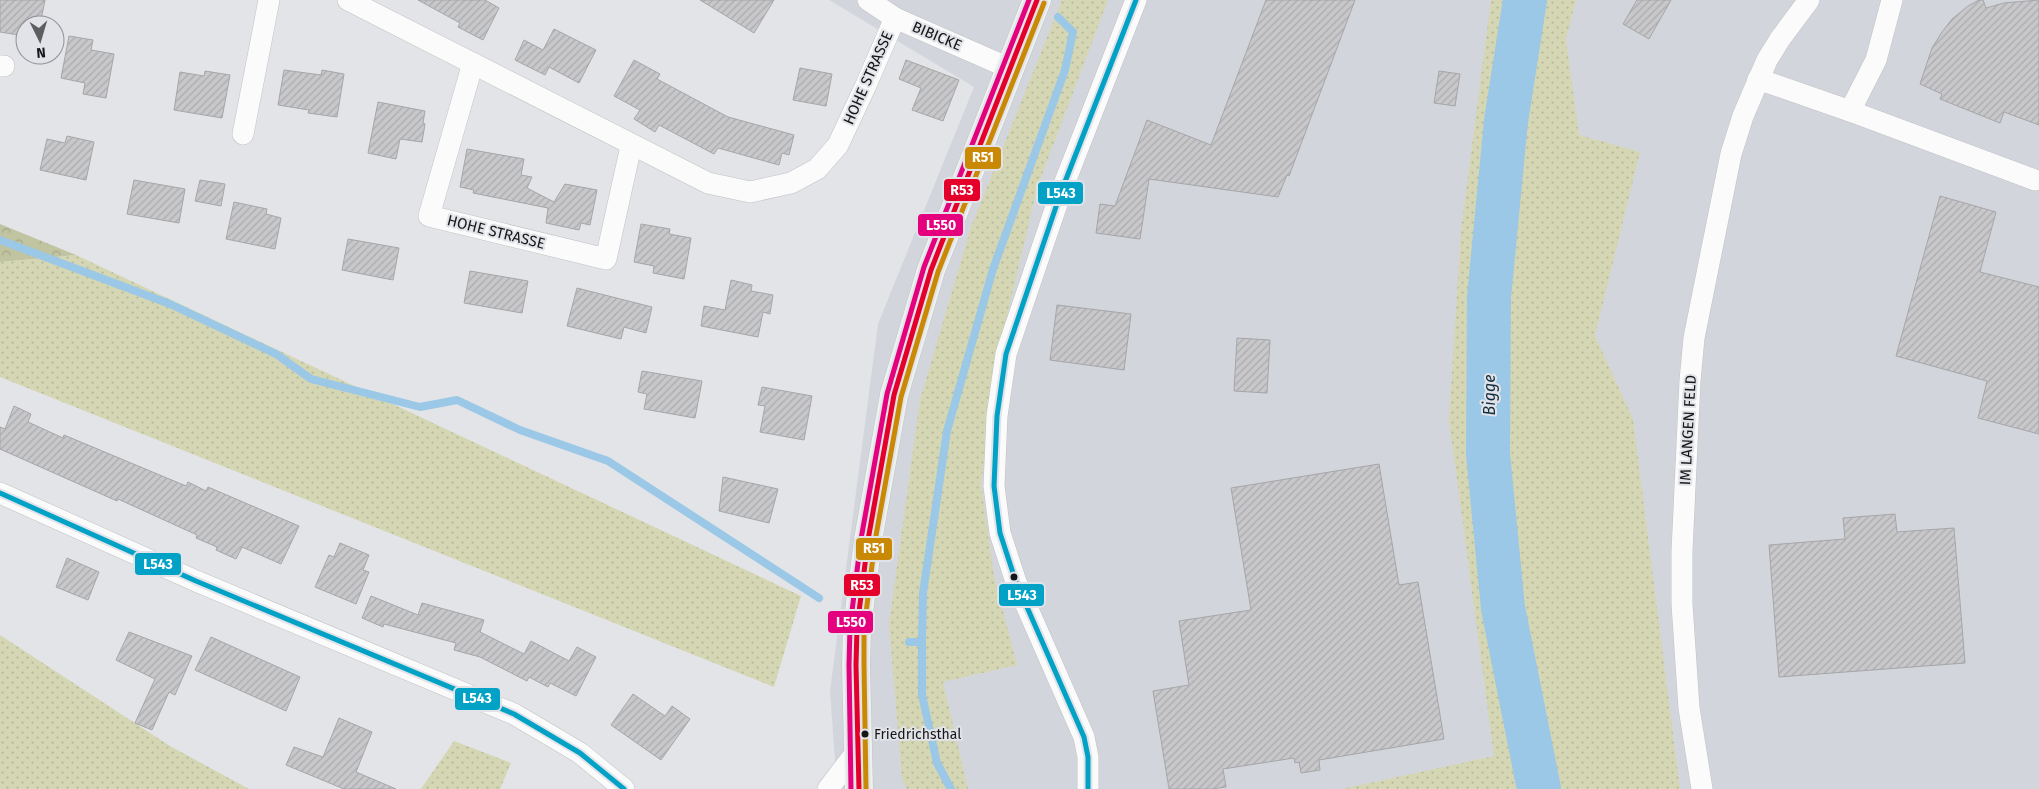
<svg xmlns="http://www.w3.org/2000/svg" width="2039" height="789" viewBox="0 0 2039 789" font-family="'Fira Sans',sans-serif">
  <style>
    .built { fill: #d3d5dd }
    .green { fill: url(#green-dots) }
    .forest { fill: url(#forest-crowns) }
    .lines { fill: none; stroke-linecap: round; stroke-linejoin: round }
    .stream { stroke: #9ac8e6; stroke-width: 8 }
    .river { stroke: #9ac8e6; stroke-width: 44 }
    .building { fill: url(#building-hatch); stroke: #a5a6a8 }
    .street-casing { stroke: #c1c2c4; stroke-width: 22 }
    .secondary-casing { stroke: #c1c2c4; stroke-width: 29 }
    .street { stroke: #fbfbfb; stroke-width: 21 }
    .secondary { stroke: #edf2f1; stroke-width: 28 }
    .bus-1-casing { stroke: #e2e3e8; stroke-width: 9 }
    .bus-2-casing { stroke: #e2e3e8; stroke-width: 9 }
    .bus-3-casing { stroke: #e2e3e8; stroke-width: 9 }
    .bus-4-casing { stroke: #e2e3e8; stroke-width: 9 }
    .bus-1 { stroke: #01a2c5; stroke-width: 5 }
    .bus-2 { stroke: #e4002b; stroke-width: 5 }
    .bus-3 { stroke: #ca8905; stroke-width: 5 }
    .bus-4 { stroke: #e5007d; stroke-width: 5 }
    .bus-dot { fill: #151617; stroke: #e2e3e8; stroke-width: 2 }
    .labels { text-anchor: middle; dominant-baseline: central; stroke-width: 4; stroke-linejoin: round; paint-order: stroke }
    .bus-label { font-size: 14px; fill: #151617; stroke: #e2e3e8; text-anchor: start }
    .street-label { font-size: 15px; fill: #151617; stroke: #e2e3e8 }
    .water-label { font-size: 16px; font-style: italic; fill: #0f2e3f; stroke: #e2e3e8 }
    .line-badge { stroke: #e2e3e8; stroke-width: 2 }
    .badge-label { font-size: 14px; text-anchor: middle; font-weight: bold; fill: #fff }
  </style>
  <defs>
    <pattern id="green-dots" width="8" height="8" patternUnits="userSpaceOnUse" patternTransform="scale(1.25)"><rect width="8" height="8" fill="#d5d7b4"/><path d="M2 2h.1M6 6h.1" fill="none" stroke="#b6b89a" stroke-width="1.8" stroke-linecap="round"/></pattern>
    <pattern id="forest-crowns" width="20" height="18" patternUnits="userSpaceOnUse" patternTransform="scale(1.25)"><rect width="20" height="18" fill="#c1c4a0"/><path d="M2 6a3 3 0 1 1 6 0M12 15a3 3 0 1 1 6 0" fill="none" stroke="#a5a889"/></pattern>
    <pattern id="building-hatch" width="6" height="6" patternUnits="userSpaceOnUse" patternTransform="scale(1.25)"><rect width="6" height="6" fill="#c8c8ca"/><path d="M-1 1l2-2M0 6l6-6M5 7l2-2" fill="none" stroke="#ababad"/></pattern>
  </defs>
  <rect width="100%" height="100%" fill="#e3e4e7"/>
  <polygon class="built" points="829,0 2039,0 2039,789 837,789 830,691 878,324 974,87"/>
  <g class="green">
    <polygon points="1062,0 1108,0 1037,188 998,354 981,483 994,576 1017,665 943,682 968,789 907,789 902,779 889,624 920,400 971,227"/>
    <polygon points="1491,0 1576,0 1566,39 1579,135 1640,152 1595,336 1633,419 1680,789 1342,789 1494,756 1449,420 1461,230"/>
    <polygon points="76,255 801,596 774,687 0,377 0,262"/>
    <polygon points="0,635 170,746 249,789 0,789"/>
    <polygon points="454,741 511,763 500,789 421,789"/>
  </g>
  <polygon class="forest" points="0,224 76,255 0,262"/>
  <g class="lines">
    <g class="stream">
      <polyline points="0,240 170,304 276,354 311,379 420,407 457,400 520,430 608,461 819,598"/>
      <polyline points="909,642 922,642 922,695 937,763 951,789"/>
      <polyline points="922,642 923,593 947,431 993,269 1065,70 1073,32 1058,17"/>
    </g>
    <polyline class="river" points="1525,0 1506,121 1489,297 1488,454 1503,608 1539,789"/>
  </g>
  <g class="building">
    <polygon points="0,0 45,0 40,25 25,25 25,36 0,32"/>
    <polygon points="418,0 485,0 499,8 483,40 458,27 460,23"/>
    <polygon points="700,0 774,0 754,33"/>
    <polygon points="1266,0 1355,0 1289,176 1287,175 1278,197 1149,179 1140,239 1096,233 1100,204 1115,206 1147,120 1211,145"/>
    <polygon points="1637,0 1671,0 1649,39 1623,24"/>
    <polygon points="1979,0 1983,0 1986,8 2004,3 2039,0 2039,125 2004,112 2000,123 1940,99 1942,94 1920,84 1932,48 1942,32 1952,19 1968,6"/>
    <polygon points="554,29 596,50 579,83 549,67 545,75 515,60 524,40 543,50"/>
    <polygon points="69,36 93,40 91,50 114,54 106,98 83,94 85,83 61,78"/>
    <polygon points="634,60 660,74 657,79 728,117 794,135 789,155 782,153 779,165 718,148 714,154 659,125 655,132 634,119 640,110 614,96"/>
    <polygon points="906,60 959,80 943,121 912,110 921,88 899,79"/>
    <polygon points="800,68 832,74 826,106 793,100"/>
    <polygon points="284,70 321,75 322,70 344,74 337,117 308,113 309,110 278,105"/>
    <polygon points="205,71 230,75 222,118 174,110 180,72 204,76"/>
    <polygon points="1439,71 1460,74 1455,106 1434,103"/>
    <polygon points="378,102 425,111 423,123 425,124 422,142 400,139 396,159 368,153"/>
    <polygon points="67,136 94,142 86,180 40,170 47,139 65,143"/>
    <polygon points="467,149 524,159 521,175 532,177 527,188 554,202 565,184 597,190 590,225 581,223 579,230 546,223 548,208 473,193 474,190 460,187"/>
    <polygon points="134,180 185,189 179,223 127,214"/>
    <polygon points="200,180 225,184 221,206 195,201"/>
    <polygon points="1940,196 1996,212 1980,272 2039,287 2039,434 1978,418 1987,381 1896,356"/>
    <polygon points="234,202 267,209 266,214 281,218 275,249 226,239"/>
    <polygon points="641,224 670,229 669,234 691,238 684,279 653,273 654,266 634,262"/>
    <polygon points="348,239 399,248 393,280 342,270"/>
    <polygon points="470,271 528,281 522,313 464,303"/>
    <polygon points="731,280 752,285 751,291 773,295 770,314 763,312 758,337 701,326 704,306 725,310"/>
    <polygon points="577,288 652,307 646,333 624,327 621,339 567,326"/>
    <polygon points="1057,305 1131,314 1124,370 1050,360"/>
    <polygon points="1237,338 1270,340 1267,393 1234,391"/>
    <polygon points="642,371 702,381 695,418 644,409 647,394 638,392"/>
    <polygon points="762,387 812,396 804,440 760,432 765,406 758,405"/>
    <polygon points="14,406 31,414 28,422 63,438 64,435 186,486 188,482 206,491 208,487 299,526 281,564 242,547 236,559 216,550 217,547 196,538 197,535 118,499 117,501 0,449 0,427 5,429"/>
    <polygon points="1379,464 1399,585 1418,582 1444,739 1319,760 1320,770 1301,773 1299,762 1295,763 1294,758 1223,769 1226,787 1211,789 1169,789 1153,691 1189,685 1179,621 1251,610 1231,488"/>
    <polygon points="723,477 778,489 769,523 719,511"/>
    <polygon points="1895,514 1897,532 1954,528 1965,663 1779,677 1769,545 1845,539 1843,518"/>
    <polygon points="340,543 369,555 363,570 369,572 356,604 315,587 329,555 334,557"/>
    <polygon points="67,558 99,572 88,600 56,587"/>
    <polygon points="371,596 418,615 422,603 484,620 480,632 524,654 531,641 569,661 577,647 596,657 576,696 550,683 548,687 529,677 527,681 480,657 454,650 456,643 384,624 383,627 362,618"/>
    <polygon points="129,632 192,656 175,695 169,692 152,730 135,723 155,679 116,660"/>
    <polygon points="211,637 300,677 286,711 195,670"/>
    <polygon points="633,694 665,716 672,706 690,719 661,760 611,725"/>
    <polygon points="339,718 372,732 356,772 396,789 344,789 286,765 294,747 323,757"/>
  </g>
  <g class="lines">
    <defs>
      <g id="street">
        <polyline points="348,0 708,183 750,192 791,183 817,169 838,145 866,85 895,18"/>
        <polyline points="868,0 895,18 1009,68"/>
        <polyline points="473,63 429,216 606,259 631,146"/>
        <polyline points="0,66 4,66"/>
        <polyline points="1758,79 1850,111 2035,180"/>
        <polyline points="1850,111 1876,60 1892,0"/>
        <polyline points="243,134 269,0"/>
        <polyline points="0,493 196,581 514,714 580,753 624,789"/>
        <polyline points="828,789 857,751"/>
        <polyline points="1088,789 1088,757 1084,737 1016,582 1000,533 994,486 997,416 1006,354 1061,192 1136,0"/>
        <polyline points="1702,789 1689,708 1682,604 1682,551 1690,381 1694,338 1731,154 1743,116 1767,60 1780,39 1809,0"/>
      </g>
      <polyline id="secondary" points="859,789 856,665 857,628 868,540 894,395 931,270 1037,0"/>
    </defs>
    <use href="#street" class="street-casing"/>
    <use href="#secondary" class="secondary-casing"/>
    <use href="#street" class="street"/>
    <use href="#secondary" class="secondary"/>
    <defs>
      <g id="bus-1">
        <polyline points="0,493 196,581 514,714 580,753 624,789"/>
        <polyline points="1088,789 1088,757 1084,737 1016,582 1000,533 994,486 997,416 1006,354 1061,192 1136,0"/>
      </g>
      <polyline id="bus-2" points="859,789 856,665 857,628 868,540 894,395 931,270 1037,0"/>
      <polyline id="bus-3" points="866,789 864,665 864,629 875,541 901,397 938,272 1044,3"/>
      <polyline id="bus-4" points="851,789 849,665 850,627 861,539 887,394 924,267 1029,0"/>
    </defs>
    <use href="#bus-1" class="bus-1-casing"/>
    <use href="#bus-2" class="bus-2-casing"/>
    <use href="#bus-3" class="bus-3-casing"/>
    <use href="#bus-4" class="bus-4-casing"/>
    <use href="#bus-1" class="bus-1"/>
    <use href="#bus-2" class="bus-2"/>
    <use href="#bus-3" class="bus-3"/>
    <use href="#bus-4" class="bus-4"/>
  </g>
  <g class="bus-dot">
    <circle cx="1014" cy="577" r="4.5"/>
    <circle cx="865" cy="734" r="4.5"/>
  </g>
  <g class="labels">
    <g class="bus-label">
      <text x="874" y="734">Friedrichsthal</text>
    </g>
    <g class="street-label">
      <text transform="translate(937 36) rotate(23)">BIBICKE</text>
      <text transform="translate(868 78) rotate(-66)">HOHE STRASSE</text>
      <text transform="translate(496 232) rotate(14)">HOHE STRASSE</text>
      <text transform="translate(1688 430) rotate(-87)">IM LANGEN FELD</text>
    </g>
    <g class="water-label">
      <text transform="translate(1489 395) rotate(-90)">Bigge</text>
    </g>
  </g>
  <g class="line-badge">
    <rect x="964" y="146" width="38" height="24" rx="5" fill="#ca8905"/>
    <rect x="943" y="178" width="38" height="24" rx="5" fill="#e4002b"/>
    <rect x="1037" y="181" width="47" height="24" rx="5" fill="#01a2c5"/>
    <rect x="917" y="213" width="47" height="24" rx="5" fill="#e5007d"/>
    <rect x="855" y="537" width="38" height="24" rx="5" fill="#ca8905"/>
    <rect x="134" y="552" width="48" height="24" rx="5" fill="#01a2c5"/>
    <rect x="843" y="573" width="38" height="24" rx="5" fill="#e4002b"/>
    <rect x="998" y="583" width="47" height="24" rx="5" fill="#01a2c5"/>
    <rect x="827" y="610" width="47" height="24" rx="5" fill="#e5007d"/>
    <rect x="454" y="687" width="47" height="24" rx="5" fill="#01a2c5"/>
  </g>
  <g class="badge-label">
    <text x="983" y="162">R51</text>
    <text x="962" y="195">R53</text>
    <text x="1061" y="198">L543</text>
    <text x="941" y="230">L550</text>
    <text x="874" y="553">R51</text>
    <text x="158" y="569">L543</text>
    <text x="862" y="590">R53</text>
    <text x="1022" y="600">L543</text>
    <text x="851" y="627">L550</text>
    <text x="477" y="703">L543</text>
  </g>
  <g transform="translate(40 40) rotate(175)"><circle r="24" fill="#e2e3e8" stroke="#909194"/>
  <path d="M0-4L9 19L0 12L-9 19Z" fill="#5d5e60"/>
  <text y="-8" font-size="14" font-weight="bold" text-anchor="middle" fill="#151617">N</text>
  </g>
</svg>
